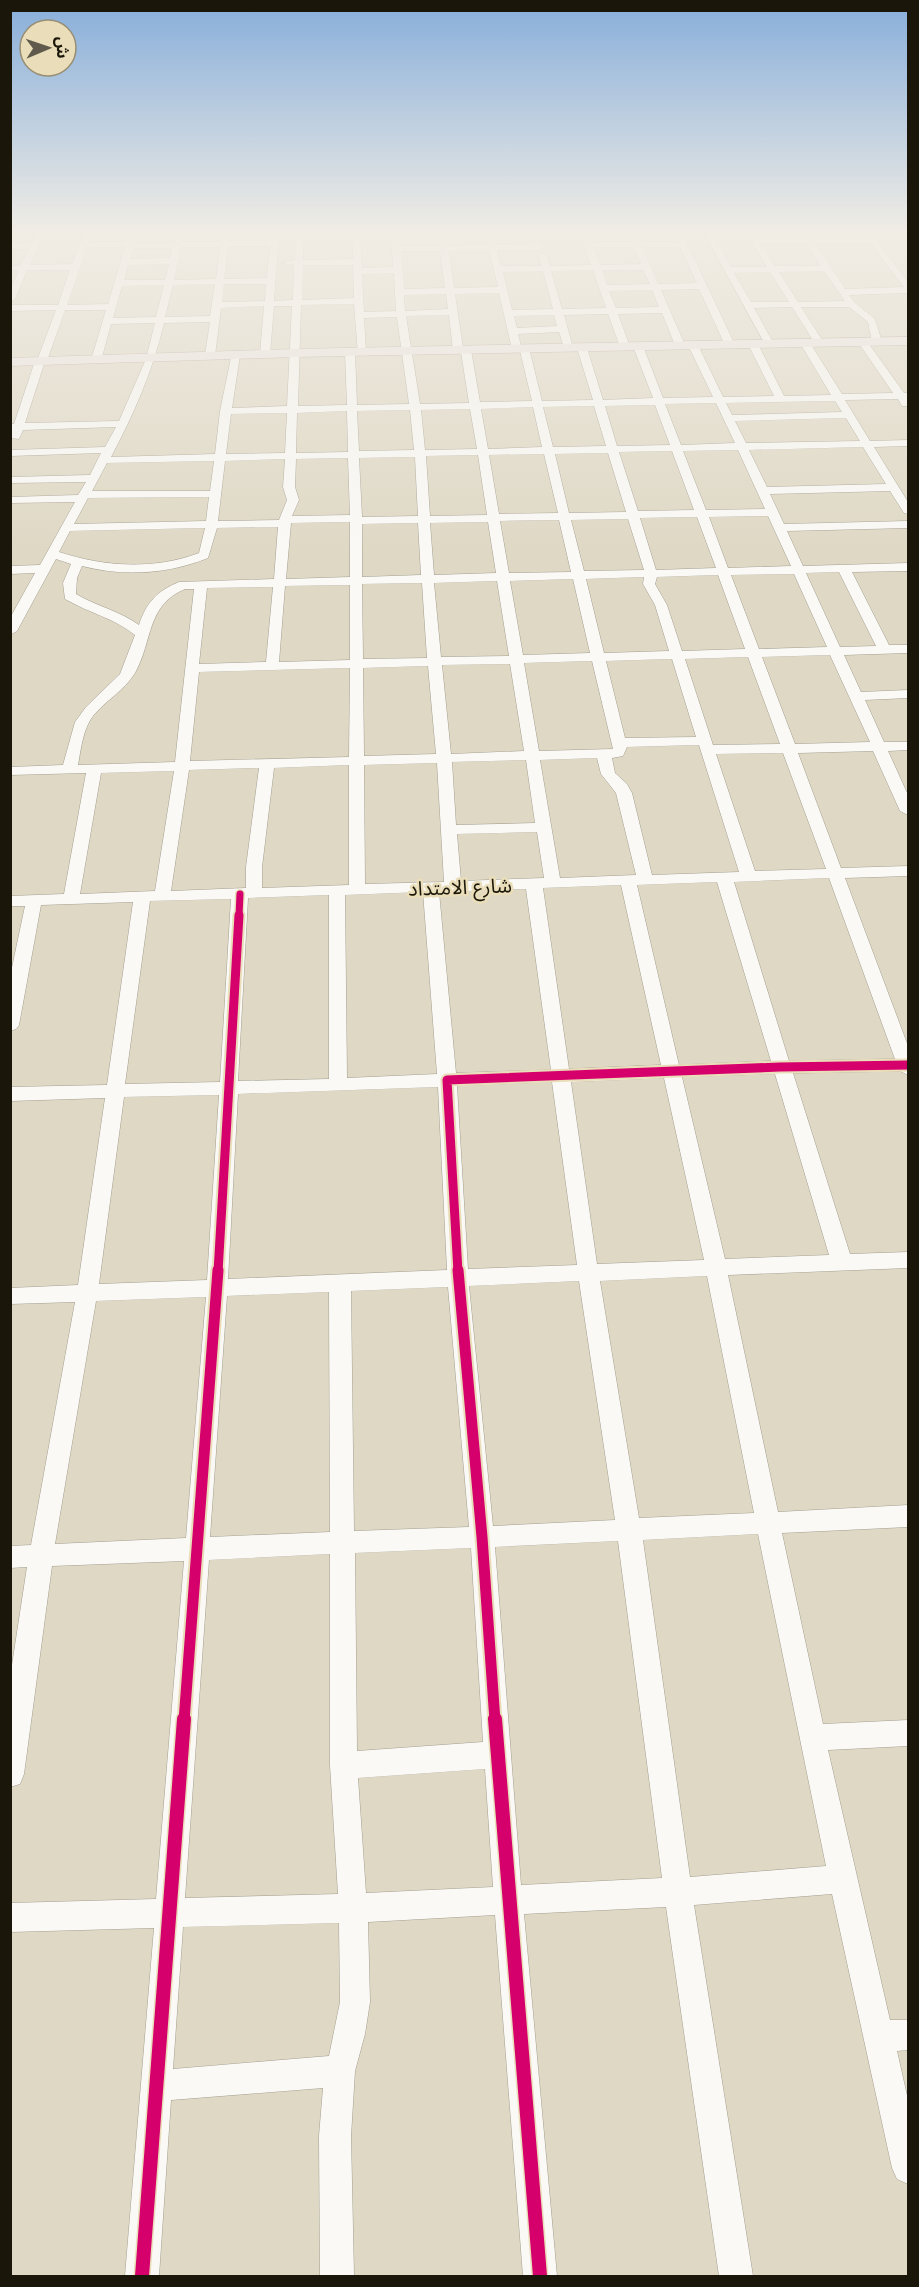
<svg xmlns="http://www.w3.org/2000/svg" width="919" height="2287" viewBox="0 0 919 2287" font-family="Helvetica,'Noto Sans Arabic',sans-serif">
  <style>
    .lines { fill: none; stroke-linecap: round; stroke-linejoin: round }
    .minor-casing { stroke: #a49f90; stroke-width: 1 }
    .major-casing { stroke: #b09d94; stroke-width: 1 }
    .minor { fill: #faf9f6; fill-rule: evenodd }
    .major { fill: #eee5e2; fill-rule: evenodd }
    .cycleway-far3-casing { stroke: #eadeba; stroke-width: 10 }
    .cycleway-far2-casing { stroke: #eadeba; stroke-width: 13 }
    .cycleway-far1-casing { stroke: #eadeba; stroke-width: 15 }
    .cycleway-casing { stroke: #eadeba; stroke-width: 17 }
    .cycleway-far3 { stroke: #d6006c; stroke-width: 7 }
    .cycleway-far2 { stroke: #d6006c; stroke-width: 9 }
    .cycleway-far1 { stroke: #d6006c; stroke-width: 11 }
    .cycleway { stroke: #d6006c; stroke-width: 14 }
    .labels { text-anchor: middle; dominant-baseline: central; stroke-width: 5; stroke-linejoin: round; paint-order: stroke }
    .street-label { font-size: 20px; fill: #1a1609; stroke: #eadeba }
  </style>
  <rect width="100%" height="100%" fill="#dfd8c5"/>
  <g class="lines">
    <defs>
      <g id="minor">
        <path d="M36 233H44L30 265 72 264 84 233H92L89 242H126L129 233H137L134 243H174L176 233H184L182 242H221L222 233H230L229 241H270L271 233H279L274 301 293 300 294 265 282 263 295 260 296 233H304L303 260 353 259 352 233H360L362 268 393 267 391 233H399L400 246H440L438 233H446L448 246 488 245 485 233H493L496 245 540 244 544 247 540 250H497L501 266H541L539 256 543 253 547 256 550 266 591 265 580 233H588L592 242H632L628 233H636L640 242H678L674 233H682L735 345 733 347 725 345 699 289 661 290 685 345 680 348 675 345 662 313 618 314 630 347 625 350 620 347 608 314 564 315 573 348 571 350H565L559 332 518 334 521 346 529 348 542 401 593 400 577 348 582 345 587 348 603 400 653 398 633 346 638 343 643 346 663 398 713 397 688 345 693 342 698 345 723 397 774 396 748 344 753 341 758 344 784 396 831 395 800 343 805 340 810 343 842 394 893 393 858 342 863 339 866 340 904 393H908V406H902L898 399 845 400 870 441 908 440V446L874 447 908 502V514L904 513 890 491 770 494 784 524 908 521V528L787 531 803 566 908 563V571L852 572 889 645H908V653L844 655 861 692 908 690V698L865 700 884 742H908V750L888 751 908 795V815L900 811 873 751 798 753 841 868 908 866V876L845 878 908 1046V1075L900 1071 793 1073 850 1254 908 1252V1268L728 1275 778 1512 908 1505V1527L782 1533 823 1724 908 1720V1746L828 1750 890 2020H908V2050L897 2051 908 2100V2184L897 2179 892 2168 832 1894 694 1905 753 2276H719L666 1907 524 1914 557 2276H523L495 1915 368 1922 370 2002 365 2034 355 2071 351 2136 354 2276H320L319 2136 323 2088 171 2100 159 2276H125L154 1928 10 1932V1903L156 1899 184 1561 52 1566 24 1774 20 1784 10 1787V1678L27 1567 10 1568V1546L31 1545 75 1302 10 1304V1288L78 1285 105 1098 10 1101V1087L107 1085 133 902 41 905 19 1025 16 1029 10 1031V977L25 906H10V896L64 894 86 773 10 775V767L63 765 75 722 86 707 120 674 135 635C114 618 89 613 65 599L63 583 71 564 56 559 17 631 10 635V618L35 573 10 574V566L40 565 75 502 10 503V497L78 495 86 482 10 483V477L90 475 101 453 10 456V450L105 447 116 427 23 430 19 439 10 438V424H14L35 361 38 358 56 310 10 311V305H58L70 270H27L15 299 10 302V288L19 271 11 270 10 267 21 265 29 249H10V243H31ZM228 246H270L267 278 224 279ZM87 247H125L108 304 67 305ZM181 247H220L216 279 174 280ZM593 247H634L641 264 600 265ZM642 247H680L697 283 658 284ZM133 248H172L170 258 130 259ZM489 250 498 287 454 288 449 251ZM401 251H440L445 288 404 289ZM169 264 165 280H124L128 265ZM303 265H353L354 298 302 300ZM593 270 606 308 562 309 551 271ZM602 270H643L650 284 607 285ZM543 271 553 309 512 310 503 272ZM394 273 396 311 364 312 362 274ZM215 284 210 316 165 317 173 285ZM224 284H266L265 301 222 302ZM164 285 156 317 113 318 122 286ZM652 290 659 307 616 308 609 291ZM499 293 512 349 520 351 532 401 480 402 471 350 463 348 455 294ZM446 294 448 309 405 311 404 295ZM354 304 358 354 366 352 364 318 397 317 409 404 357 405 355 352 350 349 345 352 347 405 298 406 301 305ZM264 306 260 354 265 357 270 354 274 306H292L287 406 232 408 240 355 232 353 220 411 215 454 111 457C134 414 153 370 164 323L210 322 205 355 210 358 215 355 221 308ZM65 310H106L92 357 97 360 102 357 111 324 155 323 146 359 119 421 25 423 45 361 48 358ZM449 315 453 350 461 352 469 403 420 404 406 316ZM554 315 557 326 517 328 514 316ZM835 401 842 412 732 415 726 403ZM716 403 735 443 681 445 665 404ZM655 405 670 445 617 446 605 406ZM594 406 606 446 553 447 543 407ZM533 407 542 447 488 449 481 409ZM470 409 477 449 425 450 421 410ZM410 410 414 450 359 451 357 411ZM347 411 348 452 296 453 297 413ZM287 413 285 453 226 454 231 414ZM846 418 860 441 746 443 735 421ZM863 447 886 484 767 487 749 450ZM738 450 765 509 706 510 683 451ZM672 451 694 510 638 511 619 452ZM608 453 626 512 569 513 555 454ZM544 454 558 513 499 514 489 455ZM478 455 487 515 430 516 426 456ZM415 457 418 516 362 517 359 458ZM348 458 350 515 292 516 299 500 295 487 296 459ZM285 459 283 487 287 500 279 520 218 521 225 461ZM214 461 210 491H92L107 463ZM209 497 206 521 74 524 88 498ZM768 516 791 566 728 568 709 517ZM697 517 716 568 656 570 640 518ZM628 519 644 570 584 571 571 520ZM559 520 571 572 509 573 500 521ZM350 522V577L286 579 291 523ZM488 522 496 573 434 575 430 523ZM418 523 421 575 362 577V524ZM278 527 274 579 179 582C157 591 146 603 139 625 120 611 96 606 76 594L77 578 82 566C125 577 168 574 208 558L217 528ZM205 528 199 553C154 570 105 567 59 552L70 531ZM839 572 876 646 840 647 806 573ZM794 574 827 647 759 649 731 575ZM718 575 745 649 682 651 667 605 655 584 657 577ZM644 577 643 584 655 605 669 651 604 653 586 579ZM573 579 590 653 523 655 510 581ZM497 581 509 656 441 657 434 583ZM422 583 427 658 363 659 362 584ZM350 585V660L279 662 285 586ZM273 587 266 662 199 664 207 588ZM185 589H194L175 762 78 765C81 749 83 729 93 716 106 700 124 691 135 673 153 641 146 605 185 589ZM830 655 870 742 795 744 762 657ZM748 657 780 744 713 745 685 659ZM672 659 696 737 625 738 606 661ZM592 661 613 749 539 751 524 663ZM510 664 524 751 451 754 442 665ZM428 666 436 754 364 756 363 668ZM350 668 349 757 190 761 199 672ZM699 745 739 872 652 875 632 793 627 784 615 773 612 758 623 756 627 747ZM783 753 826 869 755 871 716 754ZM597 758 601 774 616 793 636 875 560 878 540 760ZM526 760 535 823 456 825 452 762ZM437 763 444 882 365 884 364 765ZM349 765V885L262 888V867L274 768ZM259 768 246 867V888L171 891 189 770ZM174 771 155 891 80 894 101 773ZM537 832 544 878 461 881 457 834ZM829 878 895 1059 789 1061 734 882ZM717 882 771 1061 679 1065 637 885ZM621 885 661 1065 569 1069 543 888ZM526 889 551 1070 456 1073 439 892ZM423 892 437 1074 347 1078 345 895ZM329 895V1079L238 1081 248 898ZM231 899 220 1082 125 1084 150 901ZM775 1074 829 1255 725 1259 682 1077ZM664 1078 704 1260 597 1264 571 1082ZM552 1082 577 1265 468 1269 457 1086ZM438 1087 447 1270 228 1279 238 1094ZM219 1095 207 1280 99 1284 124 1097ZM707 1276 754 1513 639 1518 600 1281ZM579 1281 615 1520 493 1526 469 1286ZM448 1287 469 1527 354 1531 351 1291ZM329 1292 330 1532 210 1537 227 1296ZM206 1297 186 1538 55 1544 96 1301ZM758 1534 826 1866 690 1877 643 1540ZM618 1541 662 1878 521 1885 495 1547ZM471 1548 483 1742 357 1751 355 1553ZM330 1554V1765L338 1894 185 1898 209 1560ZM485 1769 493 1887 366 1893 358 1778ZM339 1923 340 2002 329 2056 173 2069 183 1927Z"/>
        <path d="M704 233 748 236 746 233H754L757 237H805L803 233H811L813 237H866L863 233H871L908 282V293L849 295 854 302 875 319 882 342 877 345 872 342 868 322 849 307H801L824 343 819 346 816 345 792 307 754 308 774 344 766 346ZM714 236 752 242 767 267H731ZM760 243H807L820 266H775ZM815 243H870L904 287 845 289ZM824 271 845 301 798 302 779 272ZM770 272 789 302H751L734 273Z"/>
      </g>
      <polygon id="major" points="908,337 908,345 295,357 10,366 10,358 295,349"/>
    </defs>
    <use href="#minor" class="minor-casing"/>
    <use href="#major" class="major-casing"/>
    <use href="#minor" class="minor"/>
    <use href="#major" class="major"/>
    <defs>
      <polyline id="cycleway-far3" points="239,916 240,894"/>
      <g id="cycleway-far2">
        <polyline points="218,1272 239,915"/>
        <polyline points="458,1272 447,1080 780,1067 908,1065"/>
      </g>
      <g id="cycleway-far1">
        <polyline points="458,1270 482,1537 495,1721"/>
        <polyline points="184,1721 218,1270"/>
      </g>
      <g id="cycleway">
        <polyline points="495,1719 540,2276"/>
        <polyline points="142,2276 184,1719"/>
      </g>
    </defs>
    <use href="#cycleway-far3" class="cycleway-far3-casing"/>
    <use href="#cycleway-far2" class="cycleway-far2-casing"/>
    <use href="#cycleway-far1" class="cycleway-far1-casing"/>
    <use href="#cycleway" class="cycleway-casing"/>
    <use href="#cycleway-far3" class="cycleway-far3"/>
    <use href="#cycleway-far2" class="cycleway-far2"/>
    <use href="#cycleway-far1" class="cycleway-far1"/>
    <use href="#cycleway" class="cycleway"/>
  </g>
  <linearGradient id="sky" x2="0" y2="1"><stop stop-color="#87aeda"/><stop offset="0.42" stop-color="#f1ede5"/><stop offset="1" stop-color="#f1ede5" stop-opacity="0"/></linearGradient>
  <rect width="919" height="553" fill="url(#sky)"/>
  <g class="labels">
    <g class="street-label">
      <text transform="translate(460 887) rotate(-2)">شارع الامتداد</text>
    </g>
  </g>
  <rect width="919" height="2287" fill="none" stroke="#1a1609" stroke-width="24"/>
  <g transform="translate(48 48) rotate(88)"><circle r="28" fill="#eadeba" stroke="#978e73" stroke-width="1.5"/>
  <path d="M0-4.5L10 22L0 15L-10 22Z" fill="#5f5a4b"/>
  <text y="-9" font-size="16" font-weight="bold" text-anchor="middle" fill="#1a1609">ش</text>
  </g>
</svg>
